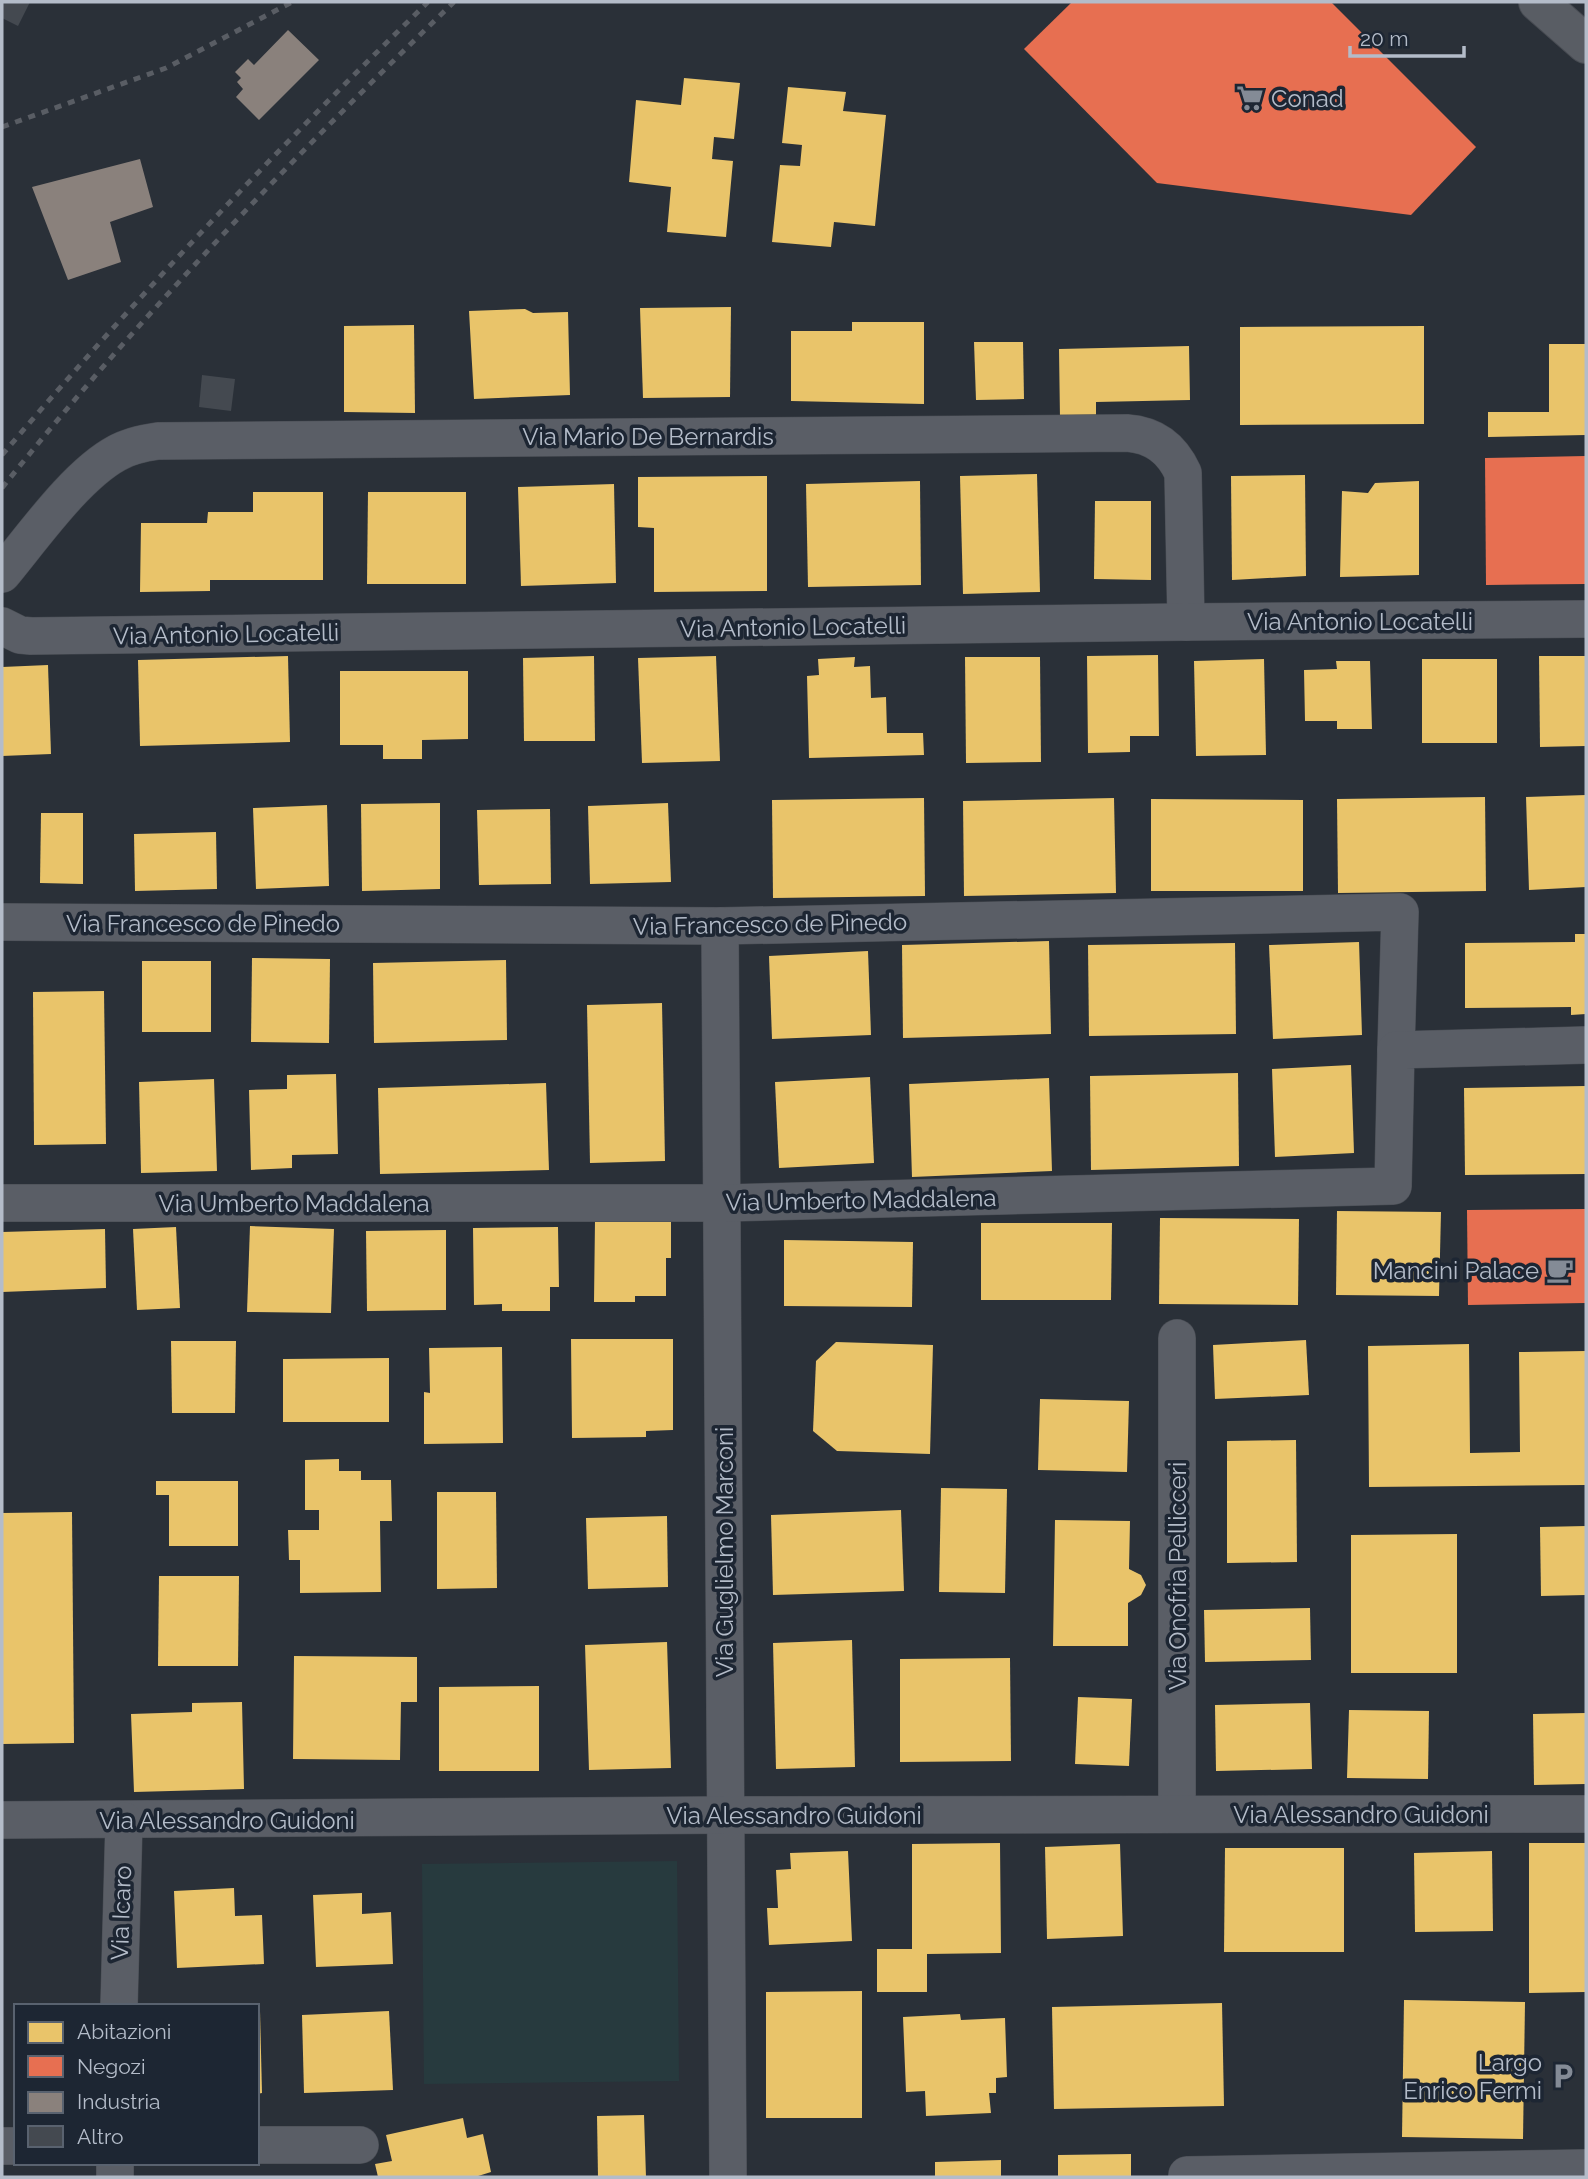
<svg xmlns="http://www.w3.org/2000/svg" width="1588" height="2179" viewBox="0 0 1588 2179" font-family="Raleway,sans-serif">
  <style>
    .green { fill: #273a3e }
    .homes { fill: #e9c46a }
    .shops { fill: #e76f51 }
    .industry { fill: #8a817c }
    .building { fill: #444950 }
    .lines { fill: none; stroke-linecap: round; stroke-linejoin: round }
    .street-casing { stroke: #484c53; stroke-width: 38 }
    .secondary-casing { stroke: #484c53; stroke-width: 40 }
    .street { stroke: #5a5e66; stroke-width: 37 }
    .secondary { stroke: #595d64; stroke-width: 38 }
    .rail { stroke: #595d64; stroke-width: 5; stroke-dasharray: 7 7; stroke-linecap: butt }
    .labels { text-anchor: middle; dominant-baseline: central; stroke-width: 7; stroke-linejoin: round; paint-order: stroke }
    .poi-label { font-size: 24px; fill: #b4bcc9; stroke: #1d2633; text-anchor: end }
    .street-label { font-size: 24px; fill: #b4bcc9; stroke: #1d2633 }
  </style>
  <rect width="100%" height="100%" fill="#2a3038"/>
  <polygon class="green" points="677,1861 679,2081 424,2084 422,1864"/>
  <g class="homes">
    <polygon points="684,78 740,83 734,139 714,137 712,159 733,161 726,237 667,232 671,187 629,182 636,100 681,105"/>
    <polygon points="788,87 846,92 843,111 886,115 875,226 834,222 831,247 772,242 780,165 800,166 802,145 782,143"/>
    <polygon points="731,307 730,397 643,398 640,308"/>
    <polygon points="525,309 533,313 568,312 570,395 474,399 469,311"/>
    <polygon points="852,322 924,322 924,404 791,401 791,331 852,331"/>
    <polygon points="414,325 415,413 344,412 344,326"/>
    <polygon points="1424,326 1424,424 1240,425 1240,327"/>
    <polygon points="974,342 1023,342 1024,399 976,400"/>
    <polygon points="1549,344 1586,344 1586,435 1488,437 1488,412 1549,412"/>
    <polygon points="1189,346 1190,400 1096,402 1096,418 1060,419 1059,349"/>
    <polygon points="1037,474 1040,592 963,594 960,476"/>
    <polygon points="1305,475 1306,576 1232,580 1231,476"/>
    <polygon points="767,476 767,591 654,592 654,528 638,527 638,477"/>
    <polygon points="920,481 921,585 808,587 806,484"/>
    <polygon points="1419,481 1419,575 1340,577 1342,491 1368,493 1375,483"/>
    <polygon points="614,484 616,583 521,586 518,487"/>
    <polygon points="253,492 323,492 323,580 210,580 210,591 140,592 141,523 207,523 208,512 253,512"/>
    <polygon points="368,492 466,492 466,584 367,584"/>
    <polygon points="1095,501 1151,501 1151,580 1094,579"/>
    <polygon points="1158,655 1159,736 1130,736 1130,752 1088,753 1087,656"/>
    <polygon points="288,656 290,742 140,746 138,660"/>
    <polygon points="594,656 595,741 524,741 523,658"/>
    <polygon points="716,656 720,761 642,763 638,658"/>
    <polygon points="1539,656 1586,656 1586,746 1540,747"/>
    <polygon points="855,657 854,667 870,666 871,698 886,697 887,733 923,733 924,755 809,758 807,676 819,675 818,659"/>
    <polygon points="965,657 1040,657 1041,762 966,763"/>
    <polygon points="1264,659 1266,755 1196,756 1194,661"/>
    <rect x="1422" y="659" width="75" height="84"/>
    <polygon points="1336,661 1370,661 1372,729 1337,729 1337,721 1305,721 1304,670 1337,669"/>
    <polygon points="48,665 51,754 2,756 2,667"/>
    <polygon points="340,671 468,671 468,739 422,740 422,759 383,759 383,745 340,745"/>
    <polygon points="1586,795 1586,887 1529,890 1526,797"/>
    <polygon points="1485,797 1486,891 1338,893 1337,799"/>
    <polygon points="924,798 925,896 773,898 772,800"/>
    <polygon points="1114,798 1116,893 964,896 963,801"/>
    <polygon points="1151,799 1303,800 1303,891 1151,891"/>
    <polygon points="440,803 440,889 362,891 361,804"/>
    <polygon points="668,803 671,882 590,884 588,806"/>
    <polygon points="327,805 329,886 256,889 253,808"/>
    <polygon points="550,809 551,884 479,885 477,810"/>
    <polygon points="41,813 83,813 83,884 40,883"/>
    <polygon points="216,832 217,889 135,891 134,834"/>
    <polygon points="1575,934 1586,934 1586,1014 1571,1015 1571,1007 1465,1008 1465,943 1575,942"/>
    <polygon points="1049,941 1051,1034 903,1038 902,945"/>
    <polygon points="1359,942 1362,1035 1273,1039 1269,945"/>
    <polygon points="1235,943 1236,1034 1089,1036 1088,945"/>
    <polygon points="868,951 871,1035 772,1039 769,956"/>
    <polygon points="252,958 330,959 329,1043 251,1042"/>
    <polygon points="506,960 507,1040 374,1043 373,963"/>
    <rect x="142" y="961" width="69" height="71"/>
    <polygon points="104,991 106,1144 34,1145 33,992"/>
    <polygon points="662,1003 665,1161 590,1163 587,1005"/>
    <polygon points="1351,1065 1354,1153 1275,1157 1272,1069"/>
    <polygon points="1238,1073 1239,1166 1091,1170 1090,1076"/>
    <polygon points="336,1074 338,1154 292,1155 292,1168 251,1170 249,1090 287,1089 287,1075"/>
    <polygon points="870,1077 874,1163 779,1168 775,1082"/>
    <polygon points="1049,1078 1052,1171 912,1177 909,1084"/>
    <polygon points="214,1079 217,1171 141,1173 139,1082"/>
    <polygon points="546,1083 549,1170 380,1174 378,1088"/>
    <polygon points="1586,1086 1586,1174 1465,1175 1464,1088"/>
    <polygon points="1337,1211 1441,1212 1439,1296 1336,1295"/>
    <polygon points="1160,1218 1299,1219 1298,1305 1159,1304"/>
    <polygon points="595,1220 671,1221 671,1258 666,1258 666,1296 635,1296 635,1302 594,1302"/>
    <polygon points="981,1223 1112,1223 1111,1300 981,1300"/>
    <polygon points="250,1226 334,1229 331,1313 247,1312"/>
    <polygon points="176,1227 180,1308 137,1310 133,1229"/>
    <polygon points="558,1227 559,1287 550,1287 550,1311 502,1311 502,1304 474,1305 473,1228"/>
    <polygon points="105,1229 106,1288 2,1292 2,1232"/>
    <polygon points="446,1230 446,1310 367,1311 366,1231"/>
    <polygon points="784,1240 913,1242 912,1307 784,1306"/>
    <polygon points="571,1339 673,1339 673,1430 646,1431 646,1437 572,1438"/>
    <polygon points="1306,1340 1309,1395 1215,1399 1213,1345"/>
    <polygon points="171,1341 236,1341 235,1413 172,1413"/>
    <polygon points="836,1342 933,1345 930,1454 837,1451 813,1431 816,1361"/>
    <polygon points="1469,1344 1470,1453 1520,1452 1519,1352 1586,1351 1586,1485 1369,1487 1368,1346"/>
    <polygon points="502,1347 503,1443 424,1444 424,1392 430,1393 429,1348"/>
    <polygon points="389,1358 389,1422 283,1422 283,1359"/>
    <polygon points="1040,1399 1129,1401 1127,1472 1038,1470"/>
    <polygon points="1296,1440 1297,1562 1227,1563 1227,1441"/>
    <polygon points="339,1459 339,1471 361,1471 361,1480 391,1480 392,1521 380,1521 381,1592 300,1593 300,1560 289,1560 288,1530 319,1530 319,1510 305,1510 305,1460"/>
    <polygon points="156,1481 238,1481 238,1546 169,1546 169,1495 156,1495"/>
    <polygon points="941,1488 1007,1489 1005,1593 939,1592"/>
    <polygon points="437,1492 496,1492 497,1588 437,1589"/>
    <polygon points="901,1510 904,1591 773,1595 771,1515"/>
    <polygon points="72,1512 74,1743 2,1744 2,1513"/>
    <polygon points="667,1516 668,1587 588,1589 586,1518"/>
    <polygon points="1055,1520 1130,1521 1129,1569 1141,1575 1146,1585 1141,1595 1128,1603 1128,1646 1053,1646"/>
    <polygon points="1586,1526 1586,1595 1541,1596 1540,1527"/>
    <polygon points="1457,1534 1457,1673 1351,1673 1351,1535"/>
    <polygon points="159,1576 239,1576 238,1666 158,1666"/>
    <polygon points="1310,1608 1311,1660 1205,1662 1204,1610"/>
    <polygon points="852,1640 855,1767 776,1769 773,1643"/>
    <polygon points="667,1642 671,1768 589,1770 585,1645"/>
    <polygon points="294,1656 417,1657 417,1702 401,1702 400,1760 293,1759"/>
    <polygon points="1010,1658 1011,1761 900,1762 900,1659"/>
    <polygon points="539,1686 539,1771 439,1771 439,1687"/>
    <polygon points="1078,1697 1132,1699 1129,1766 1075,1764"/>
    <polygon points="242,1702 244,1789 134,1792 131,1714 192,1712 192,1703"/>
    <polygon points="1310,1703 1312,1769 1216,1771 1215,1705"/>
    <polygon points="1349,1710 1429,1711 1428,1779 1347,1778"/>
    <polygon points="1586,1713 1586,1784 1534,1785 1533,1714"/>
    <polygon points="1000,1843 1001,1953 927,1954 927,1992 877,1992 877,1949 912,1949 912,1844"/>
    <polygon points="1529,1843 1586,1843 1586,1992 1529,1993"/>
    <polygon points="1120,1844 1123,1936 1047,1939 1045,1847"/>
    <polygon points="1225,1848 1344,1848 1344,1952 1224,1952"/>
    <polygon points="848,1851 852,1941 769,1945 767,1908 778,1908 776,1870 791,1869 790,1853"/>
    <polygon points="1492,1851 1493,1931 1415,1932 1414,1853"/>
    <polygon points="234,1888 235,1916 262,1915 264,1964 177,1968 174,1891"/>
    <polygon points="362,1893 362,1914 391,1912 393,1964 316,1967 313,1895"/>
    <polygon points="862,1991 862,2118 766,2118 766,1992"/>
    <polygon points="1404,2000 1525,2002 1523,2139 1402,2137"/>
    <polygon points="1222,2003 1224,2106 1054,2109 1052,2007"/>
    <polygon points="260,2011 262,2093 257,2094 257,2012"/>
    <polygon points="389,2011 393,2090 304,2093 302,2015"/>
    <polygon points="960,2014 961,2020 1005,2018 1007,2077 996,2078 996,2093 989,2093 991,2113 926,2116 925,2091 906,2092 903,2017"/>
    <polygon points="644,2115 646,2177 598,2177 597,2116"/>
    <polygon points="463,2118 467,2138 483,2134 491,2172 475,2177 378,2177 375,2164 392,2161 386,2135"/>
    <polygon points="1131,2154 1131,2177 1058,2177 1058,2155"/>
    <polygon points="1001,2160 1001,2177 935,2177 935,2162"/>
  </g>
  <g class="shops">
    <polygon points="1072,2 1331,2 1476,147 1411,215 1157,183 1024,49"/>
    <polygon points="1586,456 1586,584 1486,585 1485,458"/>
    <polygon points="1586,1209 1586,1303 1468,1305 1467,1210"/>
  </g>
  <g class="industry">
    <polygon points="288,30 319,60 259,120 236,97 243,89 237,82 241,78 235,72 248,59 254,65"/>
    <polygon points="140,159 153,207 110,222 121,262 68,280 32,187"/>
  </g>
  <g class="building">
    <polygon points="2,2 30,2 18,26 2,18"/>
    <polygon points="202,375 235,379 231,411 199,407"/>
  </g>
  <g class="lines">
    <defs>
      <g id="street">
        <path d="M2 574C32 538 76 475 117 453 129 446 144 443 158 441L1127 433C1154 435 1172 449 1183 473L1186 622"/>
        <polyline points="2,626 20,635 31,636 1186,622 1586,619"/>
        <polyline points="2,922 720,926 1400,912 1396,1050"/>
        <path d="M720 926C725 1343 723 1760 728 2177"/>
        <polyline points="2,1203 724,1203 1393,1186 1396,1050 1586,1045"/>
        <polyline points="1177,1814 1177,1338"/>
        <polyline points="2,1820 725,1815 1586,1814"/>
        <polyline points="119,2006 124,1821"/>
        <polyline points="257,2145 360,2145"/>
        <polyline points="2,2146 16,2146"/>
        <polyline points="115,2163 115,2177"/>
        <polyline points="1187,2177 1187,2175 1586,2168"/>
      </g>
      <polyline id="secondary" points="1538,2 1586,44"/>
    </defs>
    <use href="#street" class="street-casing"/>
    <use href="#secondary" class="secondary-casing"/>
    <use href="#street" class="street"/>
    <use href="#secondary" class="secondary"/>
    <g class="rail">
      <polyline points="2,127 166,68 292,2"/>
      <path d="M2 455C136 297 279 147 428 2"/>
      <path d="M2 488C140 315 295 155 454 2"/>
    </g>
  </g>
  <defs>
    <symbol id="supermarket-bare" viewBox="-9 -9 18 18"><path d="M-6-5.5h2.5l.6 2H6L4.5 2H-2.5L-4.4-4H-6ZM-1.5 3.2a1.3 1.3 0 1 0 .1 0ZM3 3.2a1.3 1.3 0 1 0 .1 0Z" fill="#848b96" stroke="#1d2633" stroke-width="2.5" paint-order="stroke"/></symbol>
    <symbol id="cafe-bare" viewBox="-9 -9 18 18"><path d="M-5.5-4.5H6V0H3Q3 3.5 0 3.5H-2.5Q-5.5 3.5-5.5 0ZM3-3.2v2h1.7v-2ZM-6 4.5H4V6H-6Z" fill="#848b96" stroke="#1d2633" stroke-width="2.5" paint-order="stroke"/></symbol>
    <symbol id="parking-bare" viewBox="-9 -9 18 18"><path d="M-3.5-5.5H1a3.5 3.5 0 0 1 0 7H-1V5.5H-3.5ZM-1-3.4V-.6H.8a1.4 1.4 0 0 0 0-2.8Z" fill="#848b96" stroke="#1d2633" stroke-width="2.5" paint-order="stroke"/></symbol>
  </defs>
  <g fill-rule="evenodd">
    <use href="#supermarket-bare" x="1231" y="79" width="38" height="38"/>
    <use href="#cafe-bare" x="1541" y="1251" width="38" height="38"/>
    <use href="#parking-bare" x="1544" y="2057" width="38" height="38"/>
  </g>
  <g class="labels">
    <g class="poi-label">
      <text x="1271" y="98" text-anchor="start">Conad</text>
      <text x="1539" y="1270">Mancini Palace</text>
      <text x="1542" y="2062">Largo<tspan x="1542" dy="28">Enrico Fermi</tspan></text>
    </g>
    <g class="street-label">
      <text x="648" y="436">Via Mario De Bernardis</text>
      <text x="1360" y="621">Via Antonio Locatelli</text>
      <text transform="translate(793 627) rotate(-1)">Via Antonio Locatelli</text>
      <text transform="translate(226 634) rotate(-1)">Via Antonio Locatelli</text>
      <text x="203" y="923">Via Francesco de Pinedo</text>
      <text transform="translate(770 924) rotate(-1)">Via Francesco de Pinedo</text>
      <text transform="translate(861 1200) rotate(-1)">Via Umberto Maddalena</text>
      <text x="294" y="1203">Via Umberto Maddalena</text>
      <text transform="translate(724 1552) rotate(-90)">Via Guglielmo Marconi</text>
      <text transform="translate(1177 1576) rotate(-90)">Via Onofria Pellicceri</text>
      <text x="1361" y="1814">Via Alessandro Guidoni</text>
      <text x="794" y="1815">Via Alessandro Guidoni</text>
      <text x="227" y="1820">Via Alessandro Guidoni</text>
      <text transform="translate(121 1913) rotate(-88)">Via Icaro</text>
    </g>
  </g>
  <rect width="1588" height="2179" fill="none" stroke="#b4bcc9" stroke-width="7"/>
  <rect x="14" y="2004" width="245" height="161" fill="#1d2633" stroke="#59626f" stroke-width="2"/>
  <rect x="28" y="2022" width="35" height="21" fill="#e9c46a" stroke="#59626f" stroke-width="2"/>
  <text x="77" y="2039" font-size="21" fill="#b4bcc9">Abitazioni</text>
  <rect x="28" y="2056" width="35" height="21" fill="#e76f51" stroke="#59626f" stroke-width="2"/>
  <text x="77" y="2074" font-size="21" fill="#b4bcc9">Negozi</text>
  <rect x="28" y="2092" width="35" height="21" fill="#8a817c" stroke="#59626f" stroke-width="2"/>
  <text x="77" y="2109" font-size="21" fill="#b4bcc9">Industria</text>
  <rect x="28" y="2126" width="35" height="21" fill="#444950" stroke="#59626f" stroke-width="2"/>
  <text x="77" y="2144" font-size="21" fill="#b4bcc9">Altro</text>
  <path d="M1350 46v10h114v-10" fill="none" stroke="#b4bcc9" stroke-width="3.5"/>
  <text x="1360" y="46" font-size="21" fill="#b4bcc9" stroke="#1d2633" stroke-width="5" paint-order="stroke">20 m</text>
</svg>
